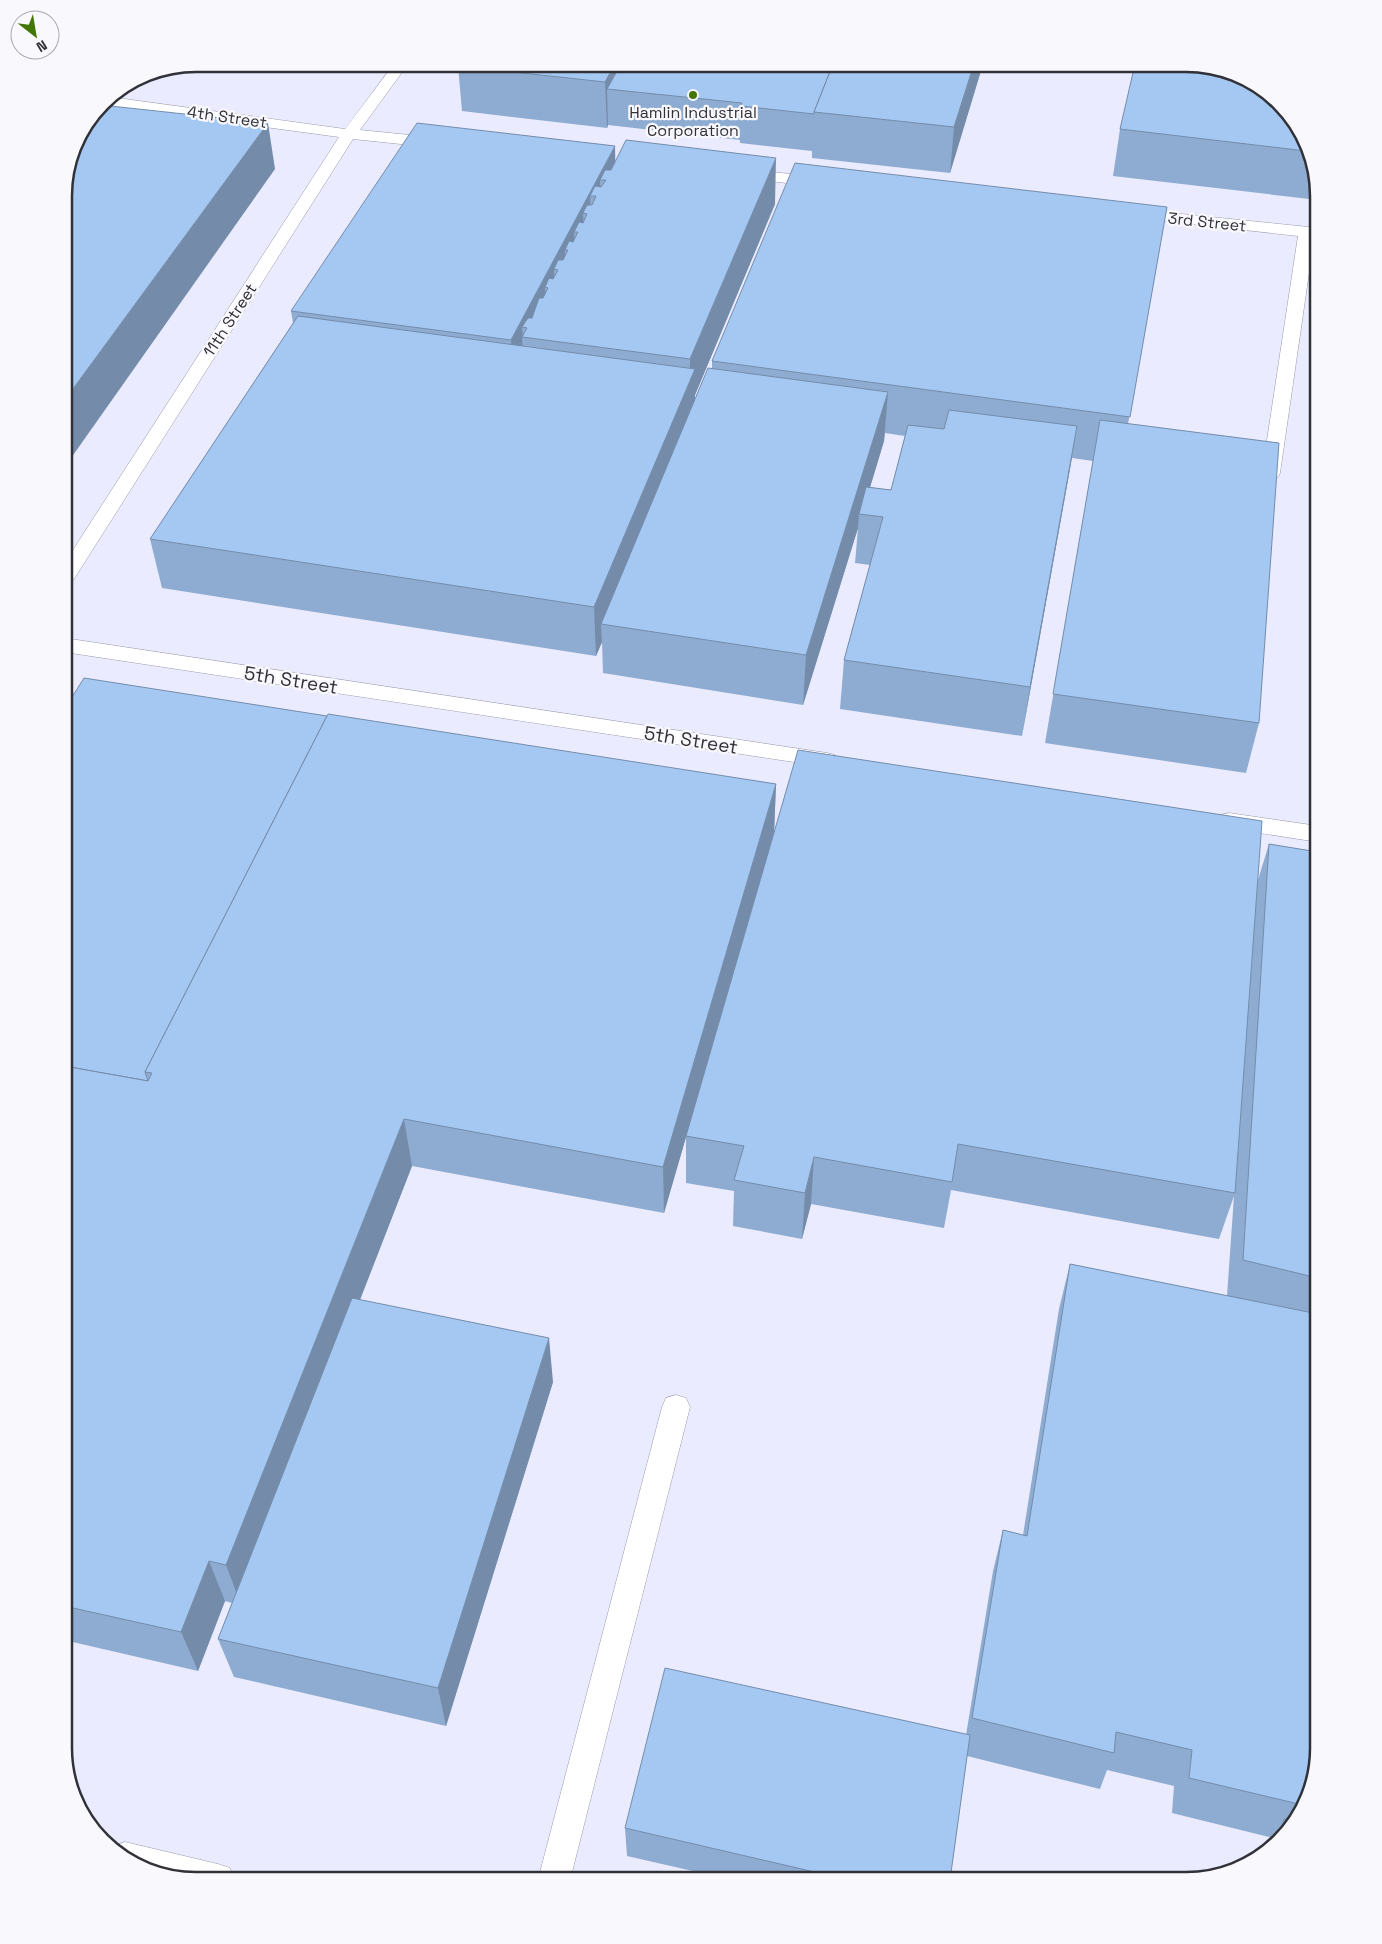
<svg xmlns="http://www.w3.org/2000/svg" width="1382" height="1944" viewBox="0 0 1382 1944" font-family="'Space Grotesk',sans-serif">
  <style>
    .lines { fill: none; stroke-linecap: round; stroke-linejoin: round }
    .service-casing { stroke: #9999ac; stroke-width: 1 }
    .service { fill: #fff; fill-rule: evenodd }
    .wall { fill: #8eacd1; fill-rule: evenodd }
    .shaded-wall { fill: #748caa }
    .building { fill: #a5c8f3; stroke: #748caa }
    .poi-dot { fill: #427704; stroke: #f9f9fd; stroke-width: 2 }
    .labels { text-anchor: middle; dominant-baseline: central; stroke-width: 4.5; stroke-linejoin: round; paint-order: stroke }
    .far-poi-label { font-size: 16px; fill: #313138; stroke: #f9f9fd }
    .far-street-label { font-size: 16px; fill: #313138; stroke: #f9f9fd }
    .street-label { font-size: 19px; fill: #313138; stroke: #f9f9fd }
    .rim { fill: none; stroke: #313138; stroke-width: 2.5 }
  </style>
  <rect width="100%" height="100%" fill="#eaebfe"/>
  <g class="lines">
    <defs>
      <g id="service">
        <polygon points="394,64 408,64 360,130 439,138 445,140 447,143 445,146 439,148 353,139 74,579 71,583 64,585 64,564 339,137 101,105 110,97 345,129"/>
        <polygon points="743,169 819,177 825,179 827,182 825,185 819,187 737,177 735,174 737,171"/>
        <polygon points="1133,209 1318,228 1318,238 1314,238 1280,473 1278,477 1271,479 1264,477 1262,473 1298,236 1127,217 1125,214 1127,211"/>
        <polygon points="64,638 827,753 835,755 838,760 835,765 827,767 64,652"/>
        <polygon points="1229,813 1318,826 1318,842 1221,827 1218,821 1221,815"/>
        <polygon points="676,1395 686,1398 690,1407 570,1880 538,1880 662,1407 666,1398"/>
        <polygon points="125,1842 218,1864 230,1868 234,1880 188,1880 130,1862 114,1846"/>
      </g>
    </defs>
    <use href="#service" class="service-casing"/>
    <use href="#service" class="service"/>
  </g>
  <g class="wall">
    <polygon points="459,64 983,64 950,173 812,158 812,151 740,143 740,140 608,125 607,128 462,111 458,66"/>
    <polygon points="1120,129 1300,130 1318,196 1318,200 1113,176"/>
    <path d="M615 162 775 204 695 395V400L712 369V361L1167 207 1128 424 1259 723 1246 773 1045 743 1093 461 1072 458 1022 736 840 709 844 660 870 565 855 563 858 528 803 705 603 673 602 642 596 656 162 588 150 539 293 323 291 311ZM885 433 905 436 891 490 870 487 884 441Z"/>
    <polygon points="64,710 327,716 776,784 774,833 664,1213 412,1166 360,1300 553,1382 446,1726 234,1677 218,1639 232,1603 225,1601 198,1671 64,1640"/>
    <polygon points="1269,844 1318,852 1318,1748 1301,1814 1272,1843 1273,1838 1172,1813 1174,1786 1107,1770 1100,1789 967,1756 950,1880 732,1880 627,1856 625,1828 966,1735 993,1571 1003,1530 1023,1535 1059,1309 1070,1264 1227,1296 1234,1196 1219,1239 951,1190 944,1228 811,1204 802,1239 733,1226 734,1191 686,1183 686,1136 1257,883"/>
  </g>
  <g class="shaded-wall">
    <polygon points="615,64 641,64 607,89 608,125 607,128 605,82"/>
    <polygon points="974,64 983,64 950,173 954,127"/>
    <polygon points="268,123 275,169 64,468 64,401"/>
    <polygon points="615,146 616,193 606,180 600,180 602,221 596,196 590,196 592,240 587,214 583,213 585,253 578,232 574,232 576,271 568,250 565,250 566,289 558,270 554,269 556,309 548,288 545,287 547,326 527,328 522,327 523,337 522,337 524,370 515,388 511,340"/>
    <polygon points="776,158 775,204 695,395 695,417 601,624 602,642 596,656 594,607 690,381 690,359"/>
    <polygon points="888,392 884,441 862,514 859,514 858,528 803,705 806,655"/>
    <polygon points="1077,426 1069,474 1022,736 1030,687"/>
    <polygon points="776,784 774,833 664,1213 663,1167"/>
    <polygon points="404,1119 412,1166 241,1605 226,1565"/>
    <polygon points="814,1157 811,1204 802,1239 805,1193"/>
    <polygon points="549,1338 553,1382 446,1726 438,1688"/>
    <polygon points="209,1561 225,1601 198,1671 181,1632"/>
  </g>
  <g class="building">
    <polygon points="459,64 615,64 605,82 458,66"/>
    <polygon points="621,64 833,64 814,112 814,114 741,106 742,103 607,89"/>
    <polygon points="833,64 974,64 954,127 814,112"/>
    <polygon points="1135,64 1194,64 1252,82 1300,130 1306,151 1120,129"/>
    <polygon points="101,105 268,123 64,401 64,188 74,145"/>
    <polygon points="417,123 615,146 511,340 291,311"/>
    <polygon points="626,140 776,158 690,359 522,337 527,328 522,327 528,318 532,318 539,298 543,298 548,288 545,287 549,278 553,279 558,270 554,269 558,260 563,260 568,250 565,250 569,241 573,242 578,232 574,232 579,222 583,223 587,214 583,213 587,205 592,205 596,196 590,196 595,186 601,187 606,180 600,180 605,170 611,170"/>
    <polygon points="795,163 1167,207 1130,417 712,361"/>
    <polygon points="298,316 695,369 594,607 150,539"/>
    <polygon points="708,368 888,392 806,655 601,624"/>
    <polygon points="949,410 1077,426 1030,687 844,660 883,517 859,514 866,487 891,490 908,425 944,429"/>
    <polygon points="1100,420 1279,443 1259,723 1053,694"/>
    <polygon points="84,678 327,716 145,1072 148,1081 64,1066 64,710"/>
    <polygon points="328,714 776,784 663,1167 404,1119 226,1565 209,1561 181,1632 64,1606 64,1066 148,1081 152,1073 145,1072"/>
    <polygon points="798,750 1262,821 1235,1193 958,1144 952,1182 814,1157 805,1193 734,1180 744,1146 686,1136"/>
    <polygon points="1269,844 1318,852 1318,1278 1243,1260"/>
    <polygon points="1070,1264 1318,1314 1318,1748 1303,1805 1189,1778 1192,1750 1116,1732 1114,1753 972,1718 1003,1530 1027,1536"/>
    <polygon points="352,1298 549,1338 438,1688 218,1639"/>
    <polygon points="665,1668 970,1735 950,1880 849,1880 625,1828"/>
    <polygon points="1284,1819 1293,1821 1283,1831"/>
  </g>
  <circle class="poi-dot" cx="693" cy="95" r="5"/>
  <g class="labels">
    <g class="far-poi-label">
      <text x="693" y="112">Hamlin Industrial<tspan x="693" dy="18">Corporation</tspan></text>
    </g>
    <g class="far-street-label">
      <text transform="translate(227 117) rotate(8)">4th Street</text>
      <text transform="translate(1207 222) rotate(6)">3rd Street</text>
      <text transform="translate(230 320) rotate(-57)">11th Street</text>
    </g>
    <g class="street-label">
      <text transform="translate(291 680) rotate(9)">5th Street</text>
      <text transform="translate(691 740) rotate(9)">5th Street</text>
    </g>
  </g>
  <path d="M0 0H1382V1944H0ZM196 72H1186A124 124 0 0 1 1310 196V1748A124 124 0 0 1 1186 1872H196A124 124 0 0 1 72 1748V196A124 124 0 0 1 196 72Z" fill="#f9f9fd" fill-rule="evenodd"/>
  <path class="rim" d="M196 72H1186A124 124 0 0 1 1310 196V1748A124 124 0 0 1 1186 1872H196A124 124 0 0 1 72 1748V196A124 124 0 0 1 196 72Z"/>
  <g transform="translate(35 35) rotate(149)"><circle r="24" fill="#f9f9fd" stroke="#a9a9ae"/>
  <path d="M0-4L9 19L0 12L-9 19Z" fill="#427704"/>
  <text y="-8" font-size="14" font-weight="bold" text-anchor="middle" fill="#313138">N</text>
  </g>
</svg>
